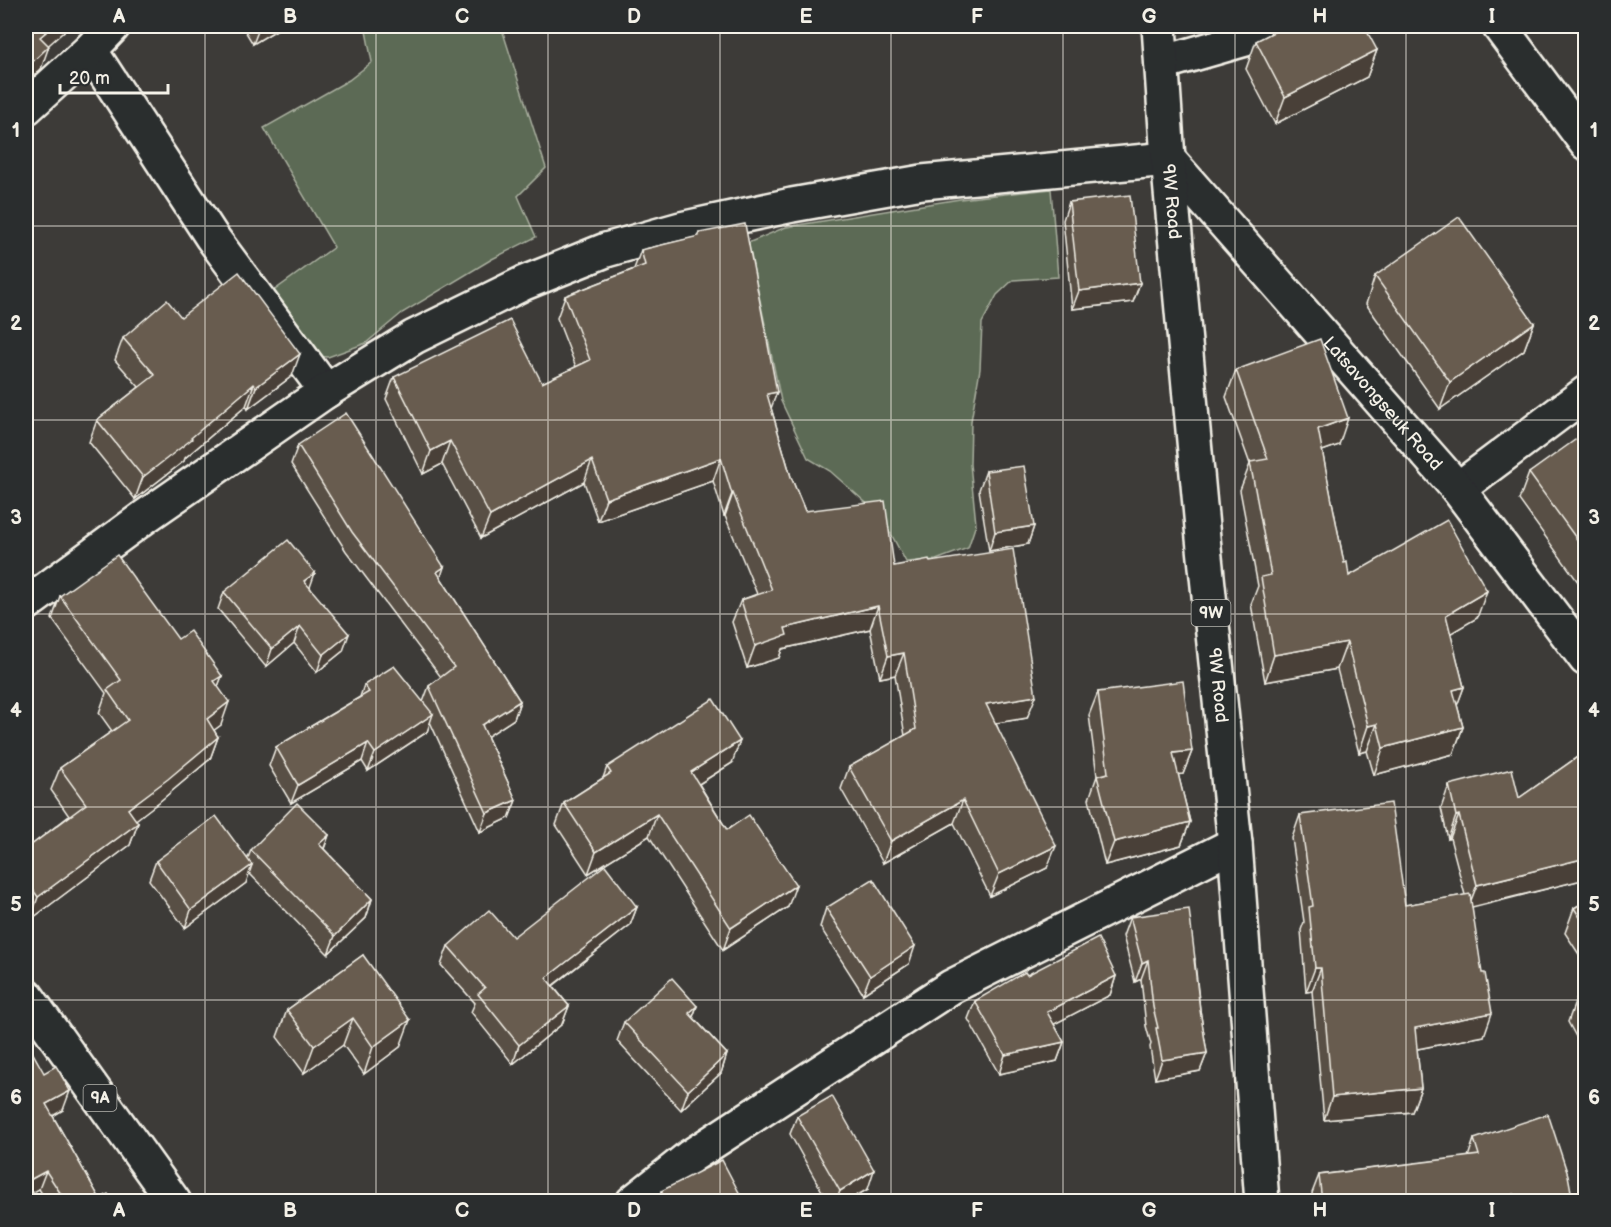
<svg xmlns="http://www.w3.org/2000/svg" width="1611" height="1227" viewBox="0 0 1611 1227" font-family="'Balsamiq Sans',sans-serif">
  <style>
    .green { fill: #5c6b54; stroke: #a8ae9e; stroke-width: 1.5 }
    .lines { fill: none; stroke-linecap: round; stroke-linejoin: round }
    .minor-casing { stroke: #f4f1e8; stroke-width: 38 }
    .major-casing { stroke: #f4f1e8; stroke-width: 38 }
    .minor { stroke: #2a2d2e; stroke-width: 33 }
    .major { stroke: #2a2d2e; stroke-width: 33 }
    .wall { fill: #594f44; stroke: #f4f1e8; stroke-width: 1.5 }
    .shaded-wall { fill: #494037; stroke: #f4f1e8; stroke-width: 1.5 }
    .building { fill: #685c4f; stroke: #f4f1e8; stroke-width: 1.5 }
    .grid { fill: none; stroke: #f4f1e8; stroke-width: 1.5; stroke-opacity: 0.55 }
    .labels { text-anchor: middle; dominant-baseline: central; stroke-width: 4.5; stroke-linejoin: round; paint-order: stroke }
    .shield { fill: #2a2d2e; stroke: #b7b6b0; stroke-width: 1.5 }
    .shield-label { font-size: 16px; font-weight: bold; fill: #f4f1e8 }
    .street-label { font-size: 18px; fill: #f4f1e8; stroke: #2a2d2e }
    .neatline { fill: none; stroke: #f4f1e8; stroke-width: 2 }
    .grid-label { font-size: 20px; text-anchor: middle; font-weight: bold; fill: #f4f1e8 }
  </style>
  <rect width="100%" height="100%" fill="#3d3b38"/>
  <filter id="ink" filterUnits="userSpaceOnUse"><feTurbulence type="fractalNoise" baseFrequency=".0167" numOctaves="2"/><feDisplacementMap in="SourceGraphic" scale="12" xChannelSelector="R" yChannelSelector="G"/><feConvolveMatrix kernelMatrix="1 2 1 2 8 2 1 2 1" color-interpolation-filters="sRGB"/></filter>
  <g filter="url(#ink)">
    <g class="green">
      <polygon points="374,26 501,26 546,168 518,196 536,237 492,259 402,313 366,343 328,357 312,356 268,295 334,247 264,128 349,80 372,62 366,31"/>
      <polygon points="1051,189 1058,277 1013,280 997,295 982,323 980,369 971,421 970,464 976,524 968,548 936,560 906,562 882,517 830,471 808,458 781,401 748,243 786,227 960,199"/>
    </g>
    <g class="lines">
      <defs>
        <g id="minor">
          <polyline points="1499,26 1586,143"/>
          <polyline points="90,50 212,237 326,391"/>
          <polyline points="1162,63 1291,26"/>
          <polyline points="26,108 90,50 113,26"/>
          <polyline points="1458,489 1586,393"/>
          <path id="s1" d="M26 604 146 516 326 391 414 337 524 283 606 250 681 229 792 205 922 182 1168 159 1458 489 1586 659"/>
          <polyline points="633,1202 691,1156 951,987 1235,844"/>
        </g>
        <g id="major">
          <path id="s2" d="M1159 26 1168 159 1203 538 1235 844 1262 1202"/>
          <polyline points="26,995 174,1202"/>
        </g>
      </defs>
      <use href="#minor" class="minor-casing"/>
      <use href="#major" class="major-casing"/>
      <use href="#minor" class="minor"/>
      <use href="#major" class="major"/>
    </g>
    <g class="wall">
      <polygon points="242,26 283,26 253,44"/>
      <polygon points="1272,27 1377,50 1367,77 1275,124 1246,69 1256,41 1270,34"/>
      <polygon points="1069,202 1140,283 1133,302 1072,309 1063,220"/>
      <polygon points="699,233 771,408 791,477 805,511 894,566 930,562 1027,718 996,723 1047,868 990,896 954,823 883,863 841,789 849,767 905,736 895,675 880,678 870,629 782,649 779,658 747,668 732,622 741,600 757,594 725,516 724,516 713,481 598,521 584,482 481,538 442,464 423,474 386,399 394,377 542,383 576,367 557,318 565,296 634,269 641,250 697,237"/>
      <polygon points="1375,276 1534,323 1524,350 1440,409 1366,304"/>
      <polygon points="181,317 292,376 248,409 246,406 185,458 184,461 135,499 89,442 97,420 139,387 115,360 123,338"/>
      <polygon points="1236,370 1339,445 1322,451 1344,563 1349,576 1477,618 1450,633 1464,687 1457,705 1463,727 1453,754 1374,775 1367,751 1359,753 1337,669 1265,682 1251,604 1258,586 1240,490 1250,464 1226,397"/>
      <polygon points="1586,441 1586,593 1519,500 1529,473"/>
      <polygon points="298,445 441,578 520,701 514,719 487,736 516,800 509,818 480,832 430,722 427,732 368,771 362,761 291,803 269,766 276,747 360,697 364,685 423,702 429,686 441,677 346,551 291,464"/>
      <polygon points="986,471 1034,526 1028,544 989,551 979,490"/>
      <polygon points="310,587 343,651 317,672 294,643 266,667 218,609 224,592"/>
      <polygon points="60,596 178,639 222,676 218,686 221,725 214,730 218,737 210,759 159,802 136,819 138,823 130,845 30,920 26,914 26,849 69,816 51,790 60,768 112,731 99,713 106,693 52,619"/>
      <polygon points="1098,692 1192,751 1183,774 1178,774 1190,822 1181,845 1105,865 1089,799 1097,776 1089,715"/>
      <polygon points="1586,751 1586,879 1472,908 1484,1036 1417,1049 1421,1088 1412,1112 1324,1120 1312,991 1306,992 1301,930 1304,922 1292,838 1300,815 1405,905 1465,895 1450,838 1448,839 1441,808 1449,785 1519,798"/>
      <polygon points="732,763 699,784 727,830 788,907 723,950 649,836 588,874 556,825 564,803 603,778 607,767"/>
      <polygon points="329,835 324,849 372,899 366,918 328,954 249,873 246,883 185,928 149,880 156,861 248,858 251,850"/>
      <polygon points="1586,901 1586,965 1565,933 1574,908"/>
      <polygon points="637,907 630,925 553,986 569,1006 562,1024 513,1064 471,1012 475,1003 441,965 448,946 513,937"/>
      <polygon points="826,908 909,964 863,994 820,927"/>
      <polygon points="1130,917 1195,959 1195,962 1200,1010 1207,1053 1200,1071 1155,1079 1150,1047 1151,1044 1146,1026 1141,979 1135,982 1123,936"/>
      <polygon points="363,955 400,1047 364,1074 343,1045 304,1073 277,1037 287,1010"/>
      <polygon points="1027,975 1116,976 1110,995 1054,1024 1064,1042 1057,1061 999,1074 968,1019 975,1001"/>
      <polygon points="1586,992 1586,1055 1568,1022 1577,997"/>
      <polygon points="697,1006 693,1017 727,1054 721,1073 681,1110 617,1041 624,1022"/>
      <polygon points="26,1041 63,1110 53,1116 100,1199 113,1202 47,1202 39,1189"/>
      <polygon points="797,1116 868,1189 846,1202 828,1202 790,1134"/>
      <polygon points="1474,1139 1573,1202 1313,1202 1312,1193 1319,1175 1468,1157"/>
      <polygon points="661,1191 744,1202 658,1202"/>
    </g>
    <g class="shaded-wall">
      <polygon points="53,26 70,26 32,60 40,37"/>
      <polygon points="260,26 283,26 253,44"/>
      <polygon points="49,46 41,69 26,83 26,68"/>
      <polygon points="1377,50 1367,77 1275,124 1285,97"/>
      <polygon points="1140,283 1133,302 1072,309 1079,291"/>
      <polygon points="1534,323 1524,350 1440,409 1450,382"/>
      <polygon points="300,354 292,376 248,409 256,387"/>
      <polygon points="254,384 246,406 185,458 184,461 135,499 143,477"/>
      <polygon points="777,392 769,414 767,394"/>
      <polygon points="1348,418 1339,445 1308,456 1318,429"/>
      <polygon points="450,441 442,464 423,474 431,451"/>
      <polygon points="721,458 713,481 598,521 606,499"/>
      <polygon points="592,460 584,482 481,538 490,516"/>
      <polygon points="733,493 725,516 724,516 732,494"/>
      <polygon points="1034,526 1028,544 989,551 995,532"/>
      <polygon points="444,567 438,586 437,572"/>
      <polygon points="315,573 309,590 304,581"/>
      <polygon points="1487,591 1477,618 1436,642 1446,615"/>
      <polygon points="878,606 870,629 782,649 779,658 747,668 755,646 785,628"/>
      <polygon points="300,626 294,643 266,667 272,649"/>
      <polygon points="349,634 343,651 317,672 323,655"/>
      <polygon points="1347,642 1337,669 1265,682 1274,655"/>
      <polygon points="904,653 895,675 880,678 888,656"/>
      <polygon points="222,676 213,699 214,681"/>
      <polygon points="1464,687 1454,714 1453,690"/>
      <polygon points="1036,696 1027,718 978,726 986,704"/>
      <polygon points="520,701 514,719 476,744 482,725"/>
      <polygon points="229,702 221,725 198,742 207,719"/>
      <polygon points="433,714 427,732 368,771 375,753"/>
      <polygon points="1377,724 1367,751 1359,753 1368,726"/>
      <polygon points="1463,727 1453,754 1374,775 1383,748"/>
      <polygon points="218,737 210,759 159,802 120,832 128,809"/>
      <polygon points="740,741 732,763 683,794 691,772"/>
      <polygon points="368,743 362,761 291,803 298,785"/>
      <polygon points="1192,751 1183,774 1164,776 1173,753"/>
      <polygon points="516,800 509,818 480,832 487,813"/>
      <polygon points="963,800 954,823 883,863 891,841"/>
      <polygon points="657,814 649,836 588,874 596,852"/>
      <polygon points="1459,815 1450,838 1448,839 1456,816"/>
      <polygon points="1190,822 1181,845 1105,865 1114,842"/>
      <polygon points="138,823 130,845 30,920 38,897"/>
      <polygon points="329,835 322,853 319,844"/>
      <polygon points="1056,846 1047,868 990,896 999,874"/>
      <polygon points="1586,858 1586,879 1468,908 1477,885"/>
      <polygon points="252,865 246,883 185,928 191,910"/>
      <polygon points="796,885 788,907 723,950 731,928"/>
      <polygon points="372,899 366,918 328,954 335,936"/>
      <polygon points="637,907 630,925 539,996 546,978"/>
      <polygon points="915,946 909,964 863,994 870,976"/>
      <polygon points="1148,960 1141,979 1135,982 1142,963"/>
      <polygon points="1315,968 1321,968 1312,991 1306,992"/>
      <polygon points="1116,976 1110,995 1041,1031 1047,1012"/>
      <polygon points="569,1006 562,1024 513,1064 519,1045"/>
      <polygon points="697,1006 690,1024 689,1013"/>
      <polygon points="1492,1013 1484,1036 1407,1051 1415,1028"/>
      <polygon points="353,1018 343,1045 304,1073 314,1046"/>
      <polygon points="410,1020 400,1047 364,1074 373,1047"/>
      <polygon points="1064,1042 1057,1061 999,1074 1005,1055"/>
      <polygon points="1207,1053 1200,1071 1155,1079 1162,1060"/>
      <polygon points="727,1054 721,1073 681,1110 688,1091"/>
      <polygon points="1421,1088 1412,1112 1324,1120 1332,1097"/>
      <polygon points="70,1091 63,1110 40,1123 46,1104"/>
      <polygon points="874,1170 868,1189 846,1202 836,1202 840,1191"/>
      <polygon points="46,1171 39,1189 26,1197 26,1182"/>
      <polygon points="1514,1194 1511,1202 1488,1202"/>
    </g>
    <g class="building">
      <polygon points="26,26 53,26 40,37 49,46 26,68"/>
      <polygon points="1276,26 1364,26 1377,50 1285,97 1256,41 1274,32 1272,27"/>
      <polygon points="1130,195 1140,283 1079,291 1069,202"/>
      <polygon points="1459,217 1534,323 1450,382 1375,276"/>
      <polygon points="745,224 777,392 767,394 791,477 805,511 885,501 894,566 929,559 930,562 1013,549 1036,696 986,704 1056,846 999,874 963,800 891,841 849,767 916,729 904,653 888,656 878,606 785,628 787,635 755,646 741,600 772,590 733,493 732,494 721,458 606,499 592,460 490,516 450,441 431,451 394,377 510,320 542,383 590,360 565,296 645,265 641,250 699,236 699,233"/>
      <polygon points="239,272 300,354 256,387 254,384 191,438 192,439 143,477 97,420 155,375 123,338 167,300 181,317"/>
      <polygon points="1320,339 1348,418 1318,429 1344,563 1347,562 1349,576 1447,520 1487,591 1446,615 1464,687 1453,690 1463,727 1383,748 1377,724 1368,726 1347,642 1274,655 1261,577 1271,575 1250,462 1268,459 1236,370"/>
      <polygon points="346,413 444,567 437,572 520,701 482,725 516,800 487,813 429,686 454,667 352,532 298,445"/>
      <polygon points="1582,435 1586,441 1586,552 1529,473"/>
      <polygon points="1024,466 1034,526 995,532 986,471"/>
      <polygon points="288,540 315,573 304,581 349,634 323,655 300,626 272,649 224,592"/>
      <polygon points="117,555 178,639 190,631 222,676 214,681 229,702 207,719 218,737 168,779 128,809 138,823 38,897 26,880 26,849 86,804 60,768 128,720 107,690 121,680 60,596"/>
      <polygon points="394,666 433,714 375,753 368,743 298,785 276,747 369,692 364,685"/>
      <polygon points="1183,681 1192,751 1173,753 1190,822 1114,842 1097,776 1108,773 1098,692"/>
      <polygon points="713,699 740,741 691,772 727,830 749,815 796,885 731,928 657,814 596,852 564,803 611,773 607,767"/>
      <polygon points="1586,751 1586,858 1477,885 1459,815 1456,816 1449,785 1512,769 1519,798"/>
      <polygon points="297,803 329,835 319,844 372,899 335,936 251,850"/>
      <polygon points="1391,803 1405,905 1470,894 1482,973 1485,973 1492,1013 1415,1028 1421,1088 1332,1097 1321,968 1315,968 1309,907 1313,906 1300,815"/>
      <polygon points="216,816 252,865 191,910 156,861"/>
      <polygon points="605,865 637,907 546,978 569,1006 519,1045 478,994 485,988 448,946 489,910 513,937"/>
      <polygon points="873,879 915,946 870,976 826,908"/>
      <polygon points="1586,901 1586,927 1574,908"/>
      <polygon points="1189,909 1195,959 1194,959 1200,1010 1207,1053 1162,1060 1156,1028 1158,1028 1153,1007 1148,960 1142,963 1130,917"/>
      <polygon points="1098,938 1116,976 1047,1012 1064,1042 1005,1055 975,1001 1025,972 1027,975"/>
      <polygon points="363,955 410,1020 373,1047 353,1018 314,1046 287,1010"/>
      <polygon points="672,978 697,1006 689,1013 727,1054 688,1091 624,1022"/>
      <polygon points="1586,992 1586,1014 1577,997"/>
      <polygon points="26,1041 44,1073 56,1066 70,1091 46,1104 100,1199 108,1194 113,1202 66,1202 46,1171 26,1182"/>
      <polygon points="832,1096 874,1170 840,1191 797,1116"/>
      <polygon points="1548,1114 1568,1175 1573,1202 1515,1202 1514,1194 1496,1201 1488,1202 1322,1202 1319,1175 1479,1155 1474,1139"/>
      <polygon points="722,1160 744,1202 667,1202 661,1191"/>
    </g>
  </g>
  <path class="grid" d="M205 26V1202M376 26V1202M548 26V1202M720 26V1202M891 26V1202M1063 26V1202M1235 26V1202M1406 26V1202M26 226H1586M26 420H1586M26 614H1586M26 807H1586M26 1000H1586"/>
  <g class="labels">
    <g class="shield">
      <rect x="1191.5" y="600" width="39" height="26" rx="4.5"/>
      <rect x="83.5" y="1085" width="33" height="26" rx="4.5"/>
    </g>
    <g class="shield-label">
      <text x="1211" y="613">9W</text>
      <text x="100" y="1098">9A</text>
    </g>
    <g class="street-label">
      <text stroke="none"><textPath href="#s2" startOffset="176">9W Road</textPath></text>
      <text stroke="none"><textPath href="#s1" startOffset="1578">Latsavongseuk Road</textPath></text>
      <text stroke="none"><textPath href="#s2" startOffset="662">9W Road</textPath></text>
    </g>
  </g>
  <rect width="1611" height="1227" fill="none" stroke="#2a2d2e" stroke-width="66"/>
  <path d="M60 84v9h108v-9" fill="none" stroke="#f4f1e8" stroke-width="3"/>
  <text x="69" y="84" font-size="18" fill="#f4f1e8" stroke="#2a2d2e" stroke-width="4.5" paint-order="stroke">20 m</text>
  <rect x="33" y="33" width="1545" height="1161" class="neatline"/>
  <g class="grid-label">
    <text x="119" y="23">A</text>
    <text x="290" y="23">B</text>
    <text x="462" y="23">C</text>
    <text x="634" y="23">D</text>
    <text x="806" y="23">E</text>
    <text x="977" y="23">F</text>
    <text x="1149" y="23">G</text>
    <text x="1320" y="23">H</text>
    <text x="1492" y="23">I</text>
    <text x="16" y="137">1</text>
    <text x="1594" y="137">1</text>
    <text x="16" y="330">2</text>
    <text x="1594" y="330">2</text>
    <text x="16" y="524">3</text>
    <text x="1594" y="524">3</text>
    <text x="16" y="717">4</text>
    <text x="1594" y="717">4</text>
    <text x="16" y="911">5</text>
    <text x="1594" y="911">5</text>
    <text x="16" y="1104">6</text>
    <text x="1594" y="1104">6</text>
    <text x="119" y="1217">A</text>
    <text x="290" y="1217">B</text>
    <text x="462" y="1217">C</text>
    <text x="634" y="1217">D</text>
    <text x="806" y="1217">E</text>
    <text x="977" y="1217">F</text>
    <text x="1149" y="1217">G</text>
    <text x="1320" y="1217">H</text>
    <text x="1492" y="1217">I</text>
  </g>
</svg>
